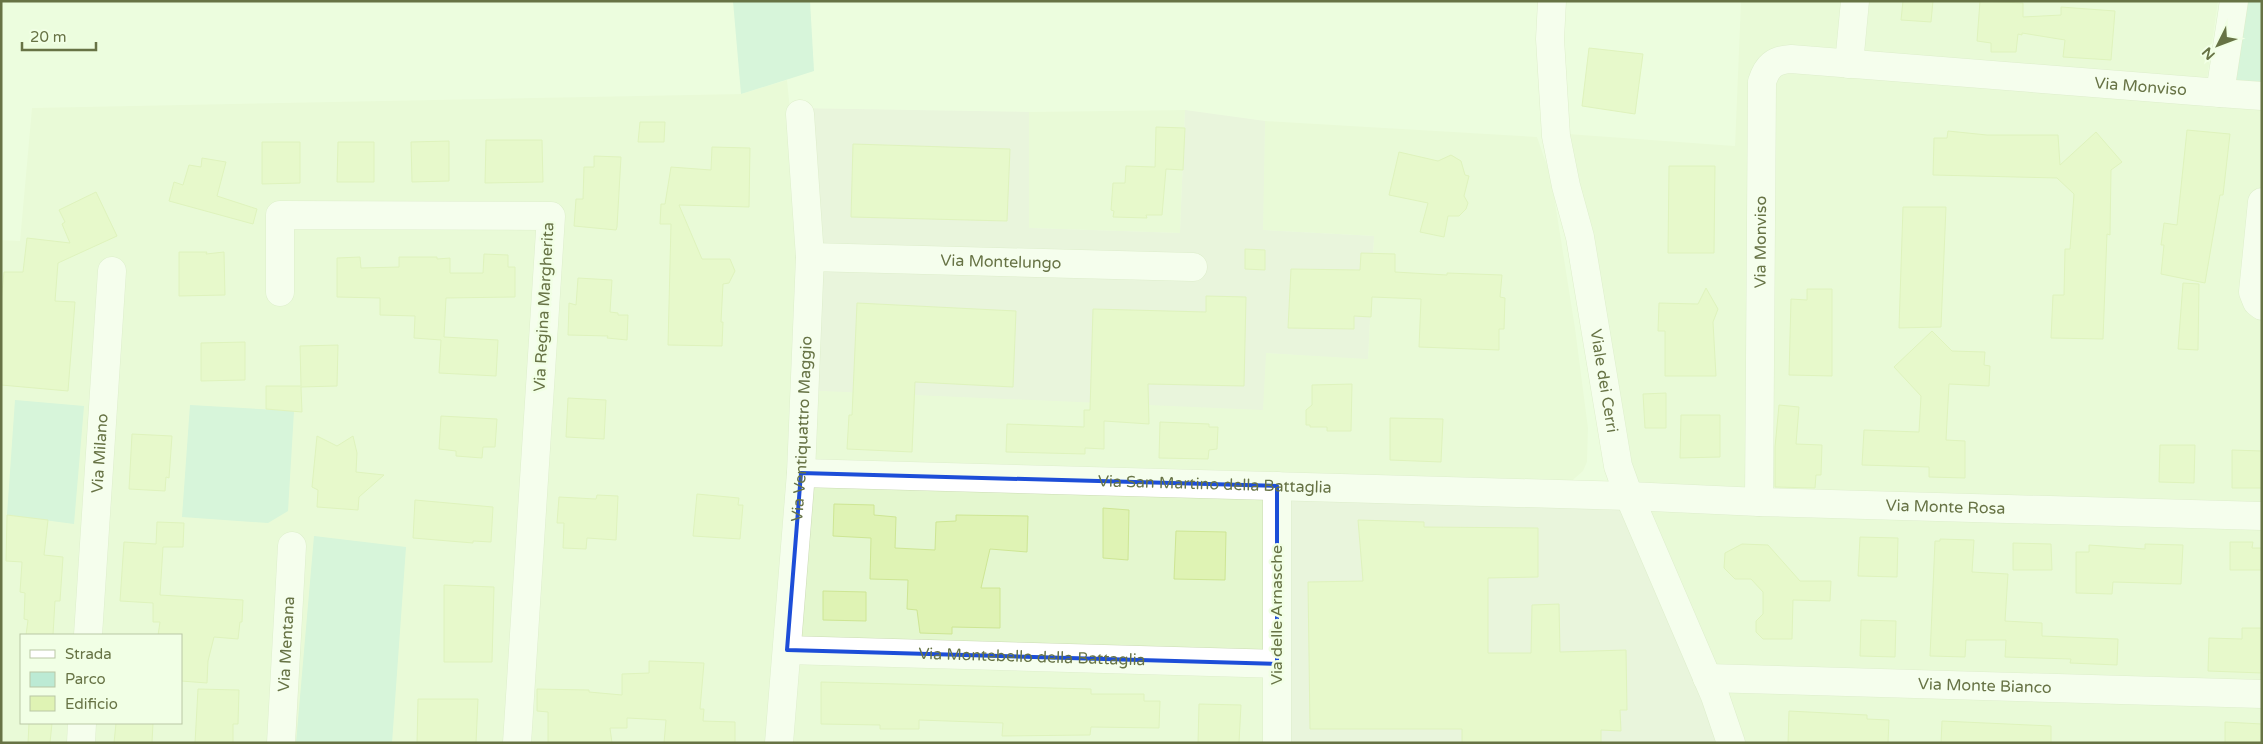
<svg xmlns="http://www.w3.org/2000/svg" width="2263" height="744" viewBox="0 0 2263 744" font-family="'Varela Round',sans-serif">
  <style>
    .residential { fill: #e4f7cf; fill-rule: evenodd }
    .industrial { fill: #e4eada }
    .green { fill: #bcead4 }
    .building { fill: #dff3b4; stroke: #cee694 }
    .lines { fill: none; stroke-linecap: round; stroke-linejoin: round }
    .minor-casing { stroke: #ccdcb5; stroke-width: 29 }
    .minor { stroke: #fff; stroke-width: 28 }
    .marked { fill: none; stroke: #1d4ed8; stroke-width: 4; stroke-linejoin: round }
    .labels { text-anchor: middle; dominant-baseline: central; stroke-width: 5; stroke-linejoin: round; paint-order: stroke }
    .street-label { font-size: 16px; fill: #677345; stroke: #f1ffe5 }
  </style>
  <rect width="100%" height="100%" fill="#ecfdde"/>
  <g class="residential">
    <polygon points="1741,1 2218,1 2203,107 2262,109 2262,743 1732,743 1638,503 1568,134 1735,146"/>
    <path d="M787 80 805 256 775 743H1V240L20 241 32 108 741 94ZM21 635H181V723H21Z"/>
    <polygon points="1185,110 1180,233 1029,228 1029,112"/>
    <polygon points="1265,121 1537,137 1551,177 1575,328 1588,428 1587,462 1583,471 1273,743 783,743 808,390 1266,353 1368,358 1374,236 1262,230"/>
  </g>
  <g class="industrial">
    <polygon points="790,108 1029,112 1029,228 1180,233 1185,110 1265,121 1263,230 1374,236 1368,359 1266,353 1263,410 800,390 805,256"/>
    <polygon points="1280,490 1625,500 1724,743 1283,743"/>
  </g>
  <g class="green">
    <polygon points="733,1 810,1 814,71 741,94"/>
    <polygon points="2225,1 2262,1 2262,93 2210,92"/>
    <polygon points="15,400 84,406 74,524 7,515"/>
    <polygon points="190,405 294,411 288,511 268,523 182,517"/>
    <polygon points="314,536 406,547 392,743 296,743"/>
  </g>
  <g class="building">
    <polygon points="1903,1 1933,1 1931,22 1901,20"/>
    <polygon points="1980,1 2023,3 2023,17 2061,15 2061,7 2115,11 2111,60 2063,57 2065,40 2022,33 2022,35 2018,34 2016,52 1991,52 1991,43 1977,41"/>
    <polygon points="1589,48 1643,54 1635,114 1582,106"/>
    <polygon points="640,122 665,122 664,142 638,142"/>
    <polygon points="1156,127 1185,128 1183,170 1166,169 1162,215 1146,215 1147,218 1113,217 1114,211 1111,210 1113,183 1125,183 1126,166 1155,167"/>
    <polygon points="2187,130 2230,134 2223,195 2220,195 2205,283 2161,274 2164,245 2161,245 2164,223 2177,225"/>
    <polygon points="1948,131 1987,135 2058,135 2060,165 2096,132 2122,162 2111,170 2110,235 2107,234 2103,339 2051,338 2053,295 2064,295 2065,249 2070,249 2074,194 2057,178 1933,175 1934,138 1947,138"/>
    <polygon points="486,140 542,140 543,182 485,183"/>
    <polygon points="449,141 449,181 412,182 411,142"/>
    <polygon points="262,142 300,142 300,183 262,184"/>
    <polygon points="338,142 374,142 374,182 337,182"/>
    <polygon points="853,144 1010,149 1007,221 851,217"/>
    <polygon points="712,147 750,148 749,207 679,205 702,259 730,259 735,271 729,283 723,284 721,322 723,322 722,346 668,345 671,224 660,224 661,204 665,204 671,167 711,170"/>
    <polygon points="1399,152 1438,161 1451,155 1461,161 1465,175 1469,176 1464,196 1468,203 1466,209 1459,216 1448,216 1444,237 1420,232 1428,203 1389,195"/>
    <polygon points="594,156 621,157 617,227 616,230 574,226 576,199 583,199 584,167 594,167"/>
    <polygon points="202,158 226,162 217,196 257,209 253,224 169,201 174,182 183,185 189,165 201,167"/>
    <polygon points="1669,166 1715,166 1714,253 1668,253"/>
    <polygon points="96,192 117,236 58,263 55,301 75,302 68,391 1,385 1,302 4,272 23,272 27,238 70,243 62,224 65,222 59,210"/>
    <polygon points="1903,207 1946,207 1941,327 1899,328"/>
    <polygon points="1245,249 1265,250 1265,270 1245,269"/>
    <polygon points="179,252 207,252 206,254 224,252 225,295 179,296"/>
    <polygon points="1361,253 1395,254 1395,272 1447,275 1447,273 1502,275 1500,297 1505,298 1504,329 1499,329 1499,350 1419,347 1421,299 1372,297 1371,317 1354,316 1354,329 1288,328 1291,269 1360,270"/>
    <polygon points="484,254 508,255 508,267 515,267 515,297 446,298 444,337 498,340 496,376 439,373 441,340 414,338 415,316 380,315 380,298 337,297 337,258 360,257 361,268 399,267 399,257 437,257 437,259 450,258 450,273 483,273"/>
    <polygon points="578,278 612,280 610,312 618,313 618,315 628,315 627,340 607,338 608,336 568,335 569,303 576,305"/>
    <polygon points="2183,283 2199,284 2198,350 2178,349"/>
    <polygon points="1706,288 1718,309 1713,322 1716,376 1665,376 1665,331 1658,331 1659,303 1698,304"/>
    <polygon points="1807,289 1832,289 1832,376 1789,375 1791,299 1807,300"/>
    <polygon points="1206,296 1246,297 1244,386 1148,384 1149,424 1104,421 1104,449 1085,448 1085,454 1006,452 1007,424 1084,427 1084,410 1090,410 1093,309 1206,312"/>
    <polygon points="857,303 1016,311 1013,387 915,382 912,452 847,449 849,415 852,415"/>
    <polygon points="1932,331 1952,351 1985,352 1984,365 1990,366 1989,386 1949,384 1946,440 1965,441 1965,478 1929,477 1929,467 1862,465 1864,430 1919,432 1921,396 1894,367"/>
    <polygon points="245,342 245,380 201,381 201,343"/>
    <polygon points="338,345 337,386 301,387 302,412 266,409 266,386 301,386 300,346"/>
    <polygon points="1352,384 1351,431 1327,431 1327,427 1310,427 1310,425 1306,425 1306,410 1312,405 1312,385"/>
    <polygon points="1666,393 1666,428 1645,428 1643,394"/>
    <polygon points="568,398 606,400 604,439 566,437"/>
    <polygon points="1779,405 1799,407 1796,444 1822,445 1821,475 1816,475 1815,488 1775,487 1775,447"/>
    <polygon points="1681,415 1720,415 1720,457 1680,458"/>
    <polygon points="441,416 497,419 495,447 483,447 482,458 456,456 456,451 439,449"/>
    <polygon points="1390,418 1443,419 1441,462 1390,460"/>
    <polygon points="1160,422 1209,424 1209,427 1218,427 1217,449 1209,450 1208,459 1159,458"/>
    <polygon points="132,434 172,436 169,478 166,477 165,491 129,489"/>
    <polygon points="317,436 337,446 353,436 357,453 356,472 384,475 359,497 358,510 317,507 318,490 312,487"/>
    <polygon points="2160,445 2195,445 2194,483 2159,482"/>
    <polygon points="2232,450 2262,451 2262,488 2232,488"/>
    <polygon points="697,494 739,498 738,505 743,505 740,539 693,536"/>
    <polygon points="597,495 618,496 616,540 587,538 586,549 563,548 564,523 557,523 559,497 596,499"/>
    <polygon points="415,500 493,507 491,542 473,541 473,543 413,538"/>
    <polygon points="834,504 874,505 874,515 896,517 895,548 935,550 936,522 956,521 956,515 1028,516 1027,552 990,549 981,588 1000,588 1000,628 952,627 952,634 920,633 917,610 907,609 908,580 870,579 871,538 833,536"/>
    <polygon points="1103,508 1129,510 1128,560 1103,558"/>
    <polygon points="7,515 48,520 44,555 63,557 60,601 55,601 53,635 26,635 28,620 24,619 25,593 20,592 22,562 6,561"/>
    <polygon points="1358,520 1424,522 1424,527 1538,528 1538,577 1488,578 1488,653 1531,653 1532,605 1559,604 1560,652 1626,650 1627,710 1620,710 1621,731 1601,730 1601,743 1462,743 1462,729 1310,729 1308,582 1363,581"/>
    <polygon points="157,522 184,523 183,547 163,547 160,595 243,600 242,622 240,622 238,639 214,637 208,661 207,683 181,681 181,635 158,635 160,622 153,622 153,603 120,601 124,542 156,544"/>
    <polygon points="1176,531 1226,532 1225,580 1174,579"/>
    <polygon points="1860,537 1898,538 1897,577 1858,576"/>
    <polygon points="1940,539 1974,540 1972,572 2008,574 2005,621 2042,623 2042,636 2118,639 2117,665 2070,663 2071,659 2005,657 2006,640 1966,640 1965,657 1930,656 1935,541 1940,541"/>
    <polygon points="2230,542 2253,542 2252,548 2262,548 2262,570 2230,570"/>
    <polygon points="2013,543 2051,544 2052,570 2013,570"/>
    <polygon points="1742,544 1768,545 1800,581 1831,581 1830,601 1793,600 1792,639 1763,639 1756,632 1756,621 1763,614 1763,592 1751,579 1735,579 1724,568 1725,553"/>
    <polygon points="2145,544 2183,545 2181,584 2113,582 2112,594 2076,593 2076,552 2089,552 2089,545 2145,549"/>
    <polygon points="444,585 494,587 492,662 444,662"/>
    <polygon points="823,591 866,592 866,621 823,620"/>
    <polygon points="1861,620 1896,621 1895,657 1860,656"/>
    <polygon points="2242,628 2262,628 2262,673 2208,671 2209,638 2242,639"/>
    <polygon points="649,661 704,663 700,709 704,709 703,721 735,722 735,743 664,743 666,720 627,718 627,728 610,728 612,743 548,743 548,712 537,711 537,689 589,690 589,692 622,695 622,674 649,673"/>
    <polygon points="821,682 1091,689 1091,694 1144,694 1144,701 1160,701 1159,728 1091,727 1090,735 1002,736 1003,723 919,720 919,729 880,729 880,725 821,724"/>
    <polygon points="198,689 239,690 238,724 233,724 233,743 195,743"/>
    <polygon points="418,699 478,699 476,743 417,743"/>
    <polygon points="1199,704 1241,705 1239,743 1198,743"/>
    <polygon points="1789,711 1867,715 1867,719 1889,720 1888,743 1788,743"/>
    <polygon points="1942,721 2051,726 2051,743 1941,743"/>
    <polygon points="2225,722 2262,724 2262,743 2225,743"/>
    <polygon points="29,723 52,723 50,743 28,743"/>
    <polygon points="116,723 153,723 152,743 114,743"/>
  </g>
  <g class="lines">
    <defs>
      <g id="minor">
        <path id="s1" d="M1552 1 1550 39 1556 136 1566 186 1580 237 1618 466 1627 491 1715 696 1731 743"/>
        <polyline points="1849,64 1855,1"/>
        <polyline points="2220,93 2262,96"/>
        <polyline points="2262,202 2253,292 2257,302 2262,306"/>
        <path id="s2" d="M810 257 1193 267"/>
        <polyline points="280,292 280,215 551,216 517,743"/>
        <path id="s3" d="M801 473 1629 496 1759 502 2262 516"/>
        <polyline points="1277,486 1277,743"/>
        <path id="s4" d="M1759 502 1762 82C1767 66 1774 60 1791 59L2220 93 2234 1"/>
        <path id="s5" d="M88 635 112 271"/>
        <path id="s6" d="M787 650 1277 664"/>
        <path id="s7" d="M1707 678 2262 694"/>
        <polyline points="81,743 82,723"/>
        <path id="s8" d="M281 743 292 546"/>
        <path id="s9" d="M779 743 801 473 810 257 800 114"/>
      </g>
    </defs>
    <use href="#minor" class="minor-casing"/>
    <use href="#minor" class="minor"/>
  </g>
  <path d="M0 0H2263V744H0ZM801 473 1277 486V664L787 650Z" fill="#ecfdde" fill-opacity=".55" fill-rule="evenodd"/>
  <path class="marked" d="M801 473 1277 486V664L787 650Z"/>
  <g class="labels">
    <g class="street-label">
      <text stroke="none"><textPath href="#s4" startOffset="811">Via Monviso</textPath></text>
      <text stroke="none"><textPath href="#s4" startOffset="260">Via Monviso</textPath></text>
      <text stroke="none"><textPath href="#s2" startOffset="191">Via Montelungo</textPath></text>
      <text transform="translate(544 307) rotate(-87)">Via Regina Margherita</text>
      <text stroke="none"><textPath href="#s1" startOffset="385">Viale dei Cerri</textPath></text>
      <text stroke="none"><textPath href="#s9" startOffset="315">Via Ventiquattro Maggio</textPath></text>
      <text stroke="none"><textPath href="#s5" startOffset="182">Via Milano</textPath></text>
      <text stroke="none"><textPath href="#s3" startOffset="414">Via San Martino della Battaglia</textPath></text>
      <text stroke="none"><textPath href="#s3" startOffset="1145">Via Monte Rosa</textPath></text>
      <text transform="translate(1277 615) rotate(-90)">Via delle Arnasche</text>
      <text stroke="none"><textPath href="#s8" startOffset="99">Via Mentana</textPath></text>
      <text stroke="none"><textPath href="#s6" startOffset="245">Via Montebello della Battaglia</textPath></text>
      <text stroke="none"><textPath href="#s7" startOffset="278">Via Monte Bianco</textPath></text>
    </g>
  </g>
  <rect width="2263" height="744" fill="none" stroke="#677345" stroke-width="5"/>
  <rect x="20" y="634" width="162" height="90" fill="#f1ffe5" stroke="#bac7a5"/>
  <rect x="30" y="650" width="25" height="8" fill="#ffffff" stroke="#bac7a5"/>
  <text x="65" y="659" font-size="15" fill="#677345">Strada</text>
  <rect x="30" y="672" width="25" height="15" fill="#bcead4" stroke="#bac7a5"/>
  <text x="65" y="684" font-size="15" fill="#677345">Parco</text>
  <rect x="30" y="696" width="25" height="15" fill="#dff3b4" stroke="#bac7a5"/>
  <text x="65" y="709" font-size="15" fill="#677345">Edificio</text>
  <g transform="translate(2218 45) rotate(228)" stroke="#f1ffe5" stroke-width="4" paint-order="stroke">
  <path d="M0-4L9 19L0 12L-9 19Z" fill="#677345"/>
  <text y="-8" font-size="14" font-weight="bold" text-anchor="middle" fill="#677345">N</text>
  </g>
  <path d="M22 42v8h74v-8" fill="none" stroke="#677345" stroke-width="2.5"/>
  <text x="30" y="42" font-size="15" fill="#677345" stroke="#f1ffe5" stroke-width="4" paint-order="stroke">20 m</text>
</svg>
